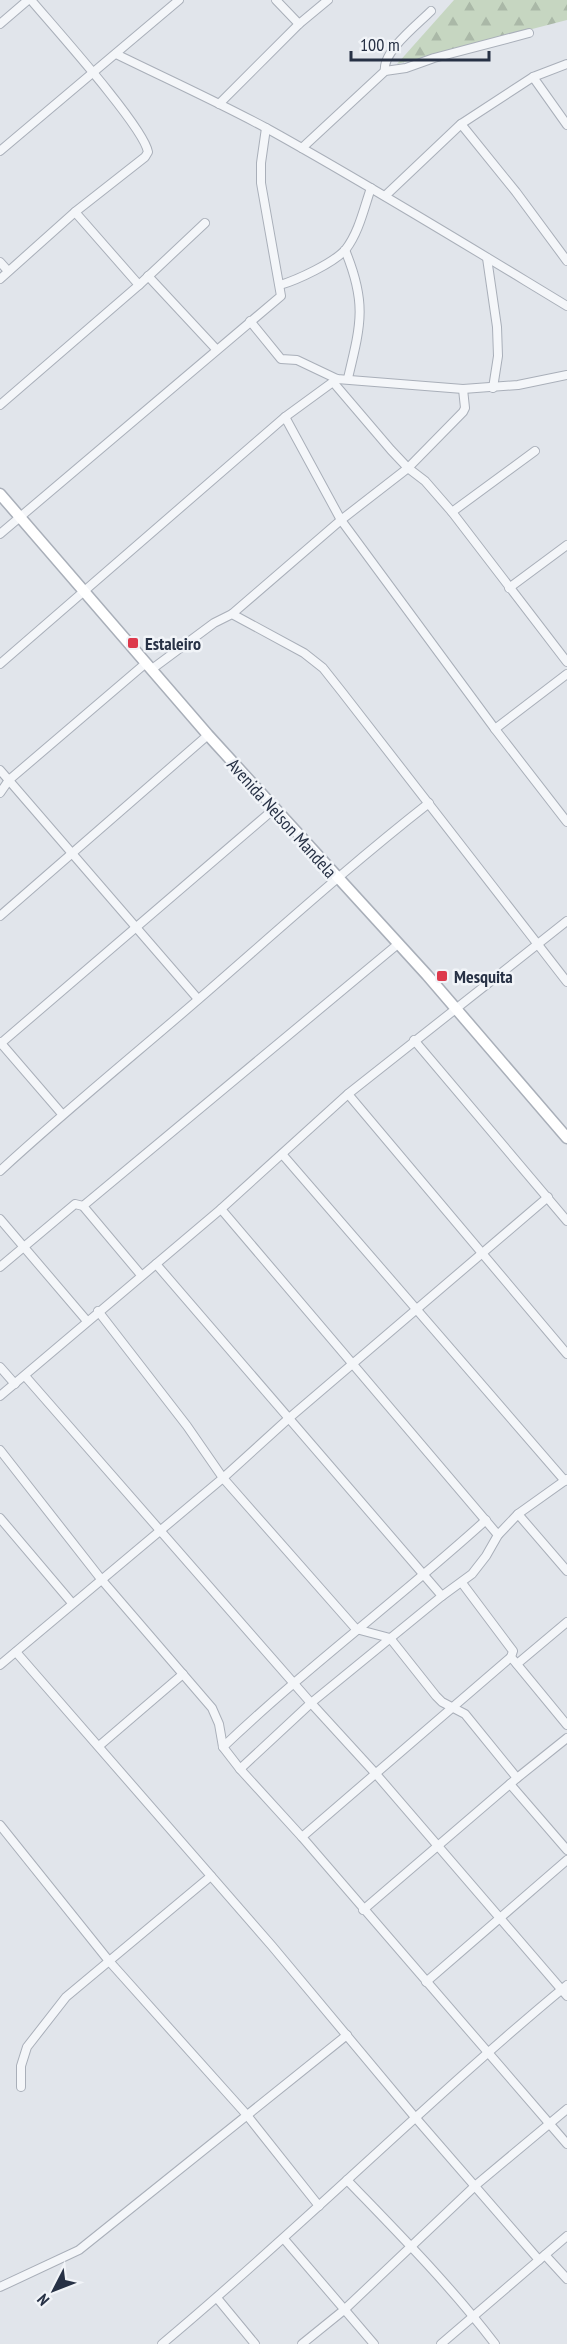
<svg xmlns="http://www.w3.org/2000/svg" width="567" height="2344" viewBox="0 0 567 2344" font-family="'PT Sans Narrow',sans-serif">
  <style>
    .forest { fill: url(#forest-firs) }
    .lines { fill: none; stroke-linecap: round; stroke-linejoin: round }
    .street-casing { stroke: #a9afb9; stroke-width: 10 }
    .secondary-casing { stroke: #a9afb9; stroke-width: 13 }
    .street { stroke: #f4f6f9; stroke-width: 8 }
    .secondary { stroke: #fff; stroke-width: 10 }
    .poi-dot { fill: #dd394c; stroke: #f1f4f8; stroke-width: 2 }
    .labels { text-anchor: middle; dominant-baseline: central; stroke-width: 5; stroke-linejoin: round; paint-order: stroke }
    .poi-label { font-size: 18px; font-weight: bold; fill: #273145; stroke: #f1f4f8; text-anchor: start }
    .street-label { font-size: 18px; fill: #273145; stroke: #f1f4f8 }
  </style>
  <defs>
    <pattern id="forest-firs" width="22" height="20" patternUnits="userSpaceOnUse" patternTransform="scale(1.5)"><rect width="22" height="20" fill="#c6d6c1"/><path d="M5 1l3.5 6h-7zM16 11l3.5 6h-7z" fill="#aab8a7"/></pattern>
  </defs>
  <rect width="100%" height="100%" fill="#e1e5eb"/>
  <polygon class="forest" points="454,0 567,0 567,20 397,64"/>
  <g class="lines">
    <defs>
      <g id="street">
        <polyline points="276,0 299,24"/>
        <polyline points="0,24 28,0"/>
        <path d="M116 54C167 79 218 102 268 129 369 185 468 246 567 306"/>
        <path d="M385 71C382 52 417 25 431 11"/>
        <polyline points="533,77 567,125"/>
        <polyline points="219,104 299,24 328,0"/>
        <polyline points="461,124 516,192 567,261"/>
        <polyline points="302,148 385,71 406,68 434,58 529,33"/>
        <polyline points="0,151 179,0"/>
        <polyline points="385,196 461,124 533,77 567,64"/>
        <polyline points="75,212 139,285"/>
        <path d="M345 250C367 303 361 324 348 378"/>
        <polyline points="487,258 497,327 498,356 493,388"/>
        <polyline points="0,262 8,271"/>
        <polyline points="148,276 216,349"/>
        <path d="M0 279 75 212 145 157 148 152C144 127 52 25 31 0"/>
        <path d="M280 285C297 280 334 263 346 249 359 232 364 208 371 188"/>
        <polyline points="250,321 281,359 297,360 337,379 463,389 518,385 567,375"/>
        <polyline points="333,382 391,450 408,468 425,481 452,512 567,662"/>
        <polyline points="0,405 139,285 205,223"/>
        <polyline points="285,417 341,520 495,729 567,822"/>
        <polyline points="452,512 535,451"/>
        <polyline points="0,534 281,296 261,183 261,163 266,128"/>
        <polyline points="509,588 567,545"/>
        <polyline points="232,614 341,520 408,468 463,412 465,408 463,389"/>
        <polyline points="0,664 285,417 337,379"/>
        <polyline points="152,669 214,623 232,614 304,653 323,668 342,692 567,982"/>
        <polyline points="495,729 567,674"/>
        <polyline points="0,770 198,999"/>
        <polyline points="0,793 9,780 146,663"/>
        <polyline points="0,916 208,735"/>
        <polyline points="414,1040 567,1221"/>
        <polyline points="0,1042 62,1114"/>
        <polyline points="0,1044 274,809"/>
        <polyline points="348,1094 567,1354"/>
        <polyline points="282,1154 565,1481"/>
        <path d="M0 1171C65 1111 133 1056 200 998 276 932 350 865 429 803"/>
        <polyline points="83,1206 398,944"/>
        <polyline points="221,1209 498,1535"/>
        <polyline points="0,1219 87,1321"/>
        <polyline points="156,1264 442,1596"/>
        <polyline points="0,1267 75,1204 83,1206 141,1275"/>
        <polyline points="98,1311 187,1426 223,1478 356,1629 390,1638 436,1696 442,1702 465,1714 517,1778"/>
        <polyline points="0,1367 15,1384"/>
        <polyline points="25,1376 311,1703 376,1774 567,1996"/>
        <polyline points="0,1396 221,1209 348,1094 567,921"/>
        <polyline points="0,1450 101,1579 212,1708 219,1724 223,1747 240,1769 302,1837 567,2144"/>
        <polyline points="518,1514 567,1571"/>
        <polyline points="0,1518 72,1603"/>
        <polyline points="462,1583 513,1651 511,1657 567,1725"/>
        <polyline points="16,1652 272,1946 414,2116 539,2260"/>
        <polyline points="517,1664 567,1622"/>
        <polyline points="0,1665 223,1478 288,1419 548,1197"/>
        <polyline points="99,1746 183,1674"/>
        <path d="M223 1747C307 1667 400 1598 486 1520"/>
        <polyline points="240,1769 311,1703 442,1596 472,1574 486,1556 498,1535 518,1514 567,1479"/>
        <polyline points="510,1784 567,1850"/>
        <polyline points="0,1825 109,1961 246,2114 319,2206"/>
        <polyline points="302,1837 511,1657"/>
        <polyline points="363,1910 517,1778 567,1738"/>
        <polyline points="426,1982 567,1860"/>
        <polyline points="21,2087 21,2066 27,2047 66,1997 211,1876"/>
        <path d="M347 2180C398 2233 450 2285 495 2344"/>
        <polyline points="284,2239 374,2344"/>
        <polyline points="545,2255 567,2279"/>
        <polyline points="0,2287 79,2250 347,2035"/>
        <polyline points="217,2298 255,2344"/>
        <path d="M162 2344C301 2228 428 2100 567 1985"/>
        <polyline points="302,2344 344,2310 476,2185 567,2109"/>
        <polyline points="441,2344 567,2236"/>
      </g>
      <polyline id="secondary" points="0,494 208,735 427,975 567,1138"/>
    </defs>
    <use href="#street" class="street-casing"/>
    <use href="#secondary" class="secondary-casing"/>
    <use href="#street" class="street"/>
    <use href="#secondary" class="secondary"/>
  </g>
  <g class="poi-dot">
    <rect x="127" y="637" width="12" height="12" rx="3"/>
    <rect x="436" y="970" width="12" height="12" rx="3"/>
  </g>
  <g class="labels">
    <g class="poi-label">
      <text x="145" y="643">Estaleiro</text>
      <text x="454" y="976">Mesquita</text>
    </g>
    <g class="street-label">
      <text transform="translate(282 818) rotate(48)">Avenida Nelson Mandela</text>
    </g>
  </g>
  <g transform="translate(54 2290) rotate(228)" stroke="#f1f4f8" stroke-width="4.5" paint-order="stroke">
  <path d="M0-4.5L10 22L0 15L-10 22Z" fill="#273145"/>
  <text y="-9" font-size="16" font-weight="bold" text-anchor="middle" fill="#273145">N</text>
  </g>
  <path d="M351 51v9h138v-9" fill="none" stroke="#273145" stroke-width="3"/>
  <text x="360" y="51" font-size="18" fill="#273145" stroke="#f1f4f8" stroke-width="4.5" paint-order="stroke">100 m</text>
</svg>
